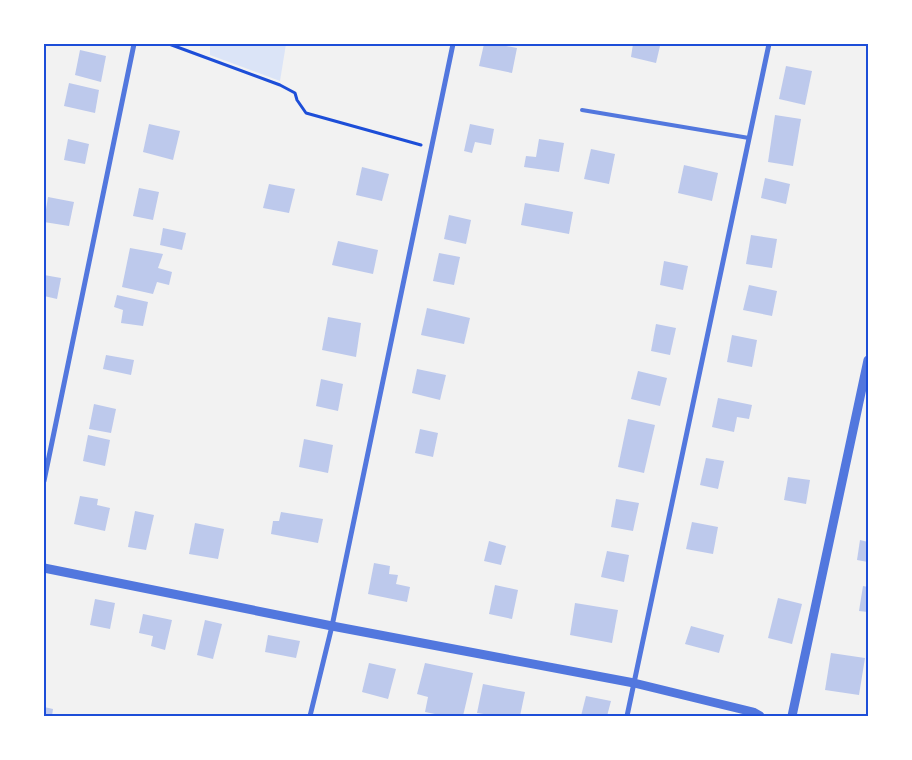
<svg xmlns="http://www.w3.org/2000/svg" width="912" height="760" viewBox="0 0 912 760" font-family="Barlow,sans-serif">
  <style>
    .green { fill: #dbe4f7 }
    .building { fill: #bdc9ec }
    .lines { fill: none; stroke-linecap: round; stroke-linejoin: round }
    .path { stroke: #1d4ed8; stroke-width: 3 }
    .service { stroke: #5277de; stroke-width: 4 }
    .minor { stroke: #5277de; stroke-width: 5 }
    .tertiary { stroke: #5277de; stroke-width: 9 }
    .neatline { fill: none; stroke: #1d4ed8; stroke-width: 2 }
  </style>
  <rect width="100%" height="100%" fill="#f2f2f2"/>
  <polygon class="green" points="210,44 286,44 280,81 210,55"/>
  <g class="building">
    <polygon points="484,44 496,44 517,48 512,73 479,66"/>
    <polygon points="633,44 648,44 660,46 656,63 631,57"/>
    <polygon points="80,50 106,56 101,82 75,75"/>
    <polygon points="786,66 812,71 805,105 779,99"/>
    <polygon points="69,83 99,90 95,113 64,106"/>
    <polygon points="775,115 801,119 793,166 768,162"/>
    <polygon points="149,124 180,131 173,160 143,152"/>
    <polygon points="470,124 494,129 491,145 475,142 472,153 464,151"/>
    <polygon points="68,139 89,144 85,164 64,160"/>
    <polygon points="539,139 564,143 559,172 524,167 526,156 536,157"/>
    <polygon points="591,149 615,154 609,184 584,179"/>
    <polygon points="684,165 718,173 712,201 678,193"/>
    <polygon points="362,167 389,174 382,201 356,195"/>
    <polygon points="765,178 790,184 786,204 761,198"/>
    <polygon points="269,184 295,189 289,213 263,208"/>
    <polygon points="139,188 159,192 153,220 133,216"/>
    <polygon points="48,197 74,202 69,226 44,222"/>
    <polygon points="525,203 573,212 569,234 521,225"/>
    <polygon points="449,215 471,220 466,244 444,239"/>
    <polygon points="163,228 186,233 182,250 160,245"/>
    <polygon points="751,235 777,239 772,268 746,264"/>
    <polygon points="338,241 378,250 373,274 332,265"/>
    <polygon points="130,248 163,254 158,268 172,272 169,285 157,282 153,294 122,287"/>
    <polygon points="439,253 460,257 454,285 433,281"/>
    <polygon points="664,261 688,266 683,290 660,285"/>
    <polygon points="44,275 61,278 57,299 44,296"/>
    <polygon points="749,285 777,291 772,316 743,310"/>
    <polygon points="117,295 148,302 143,326 121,323 123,310 114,307"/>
    <polygon points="427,308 470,318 464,344 421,335"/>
    <polygon points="328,317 361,323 356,357 322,350"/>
    <polygon points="656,324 676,328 670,355 651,351"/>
    <polygon points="732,335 757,340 752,367 727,362"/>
    <polygon points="106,355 134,360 131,375 103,369"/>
    <polygon points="417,369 446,375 440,400 412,393"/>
    <polygon points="638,371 667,378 660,406 631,399"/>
    <polygon points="321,379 343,384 338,411 316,406"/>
    <polygon points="718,398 752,405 749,419 737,417 734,432 712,427"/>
    <polygon points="94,404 116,409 111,433 89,429"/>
    <polygon points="628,419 655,425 644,473 618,467"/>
    <polygon points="420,429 438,433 433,457 415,453"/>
    <polygon points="88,435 110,440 105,466 83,461"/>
    <polygon points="304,439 333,445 328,473 299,467"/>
    <polygon points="706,458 724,461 718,489 700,485"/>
    <polygon points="788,477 810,480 806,504 784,500"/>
    <polygon points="80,496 98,499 97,505 110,508 105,531 74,524"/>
    <polygon points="616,499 639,503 633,531 611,527"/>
    <polygon points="135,511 154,515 146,550 128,547"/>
    <polygon points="281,512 323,519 318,543 271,534 273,521 279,521"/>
    <polygon points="692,522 718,527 713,554 686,549"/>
    <polygon points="195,523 224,529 218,559 189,554"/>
    <polygon points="860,540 868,542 868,562 857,560"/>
    <polygon points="489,541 506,546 501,565 484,561"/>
    <polygon points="607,551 629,555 624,582 601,577"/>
    <polygon points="374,563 390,566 389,574 398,575 396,584 410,587 407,602 368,594"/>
    <polygon points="495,585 518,590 512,619 489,614"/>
    <polygon points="863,586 868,587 868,612 859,611"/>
    <polygon points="778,598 802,604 792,644 768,638"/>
    <polygon points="95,599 115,603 110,629 90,625"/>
    <polygon points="575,603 618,610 612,643 570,635"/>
    <polygon points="143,614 172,620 165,650 151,646 153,636 139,633"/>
    <polygon points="205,620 222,624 213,659 197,655"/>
    <polygon points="691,626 724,635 719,653 685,644"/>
    <polygon points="268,635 300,641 296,658 265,652"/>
    <polygon points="831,653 865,658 859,695 825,690"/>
    <polygon points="369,663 396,669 388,699 362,692"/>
    <polygon points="425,663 473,673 463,716 445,716 425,712 428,697 417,694"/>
    <polygon points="483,684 525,692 520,716 497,716 477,713"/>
    <polygon points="586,696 611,701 607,716 581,716"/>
    <polygon points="44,707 53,709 52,716 44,716"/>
  </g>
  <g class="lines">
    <polyline class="path" points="169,44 280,85 295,93 297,100 306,113 421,145"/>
    <polyline class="service" points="582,110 749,138"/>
    <g class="minor">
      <polyline points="44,481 134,44"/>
      <polyline points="310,716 332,626 453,44"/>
      <polyline points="627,716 769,44"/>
    </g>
    <g class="tertiary">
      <polyline points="44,568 332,626 634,683 753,712 760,716"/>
      <polyline points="792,716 868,360"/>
    </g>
  </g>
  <rect width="912" height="760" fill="none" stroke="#ffffff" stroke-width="90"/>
  <rect x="45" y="45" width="822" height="670" class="neatline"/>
</svg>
